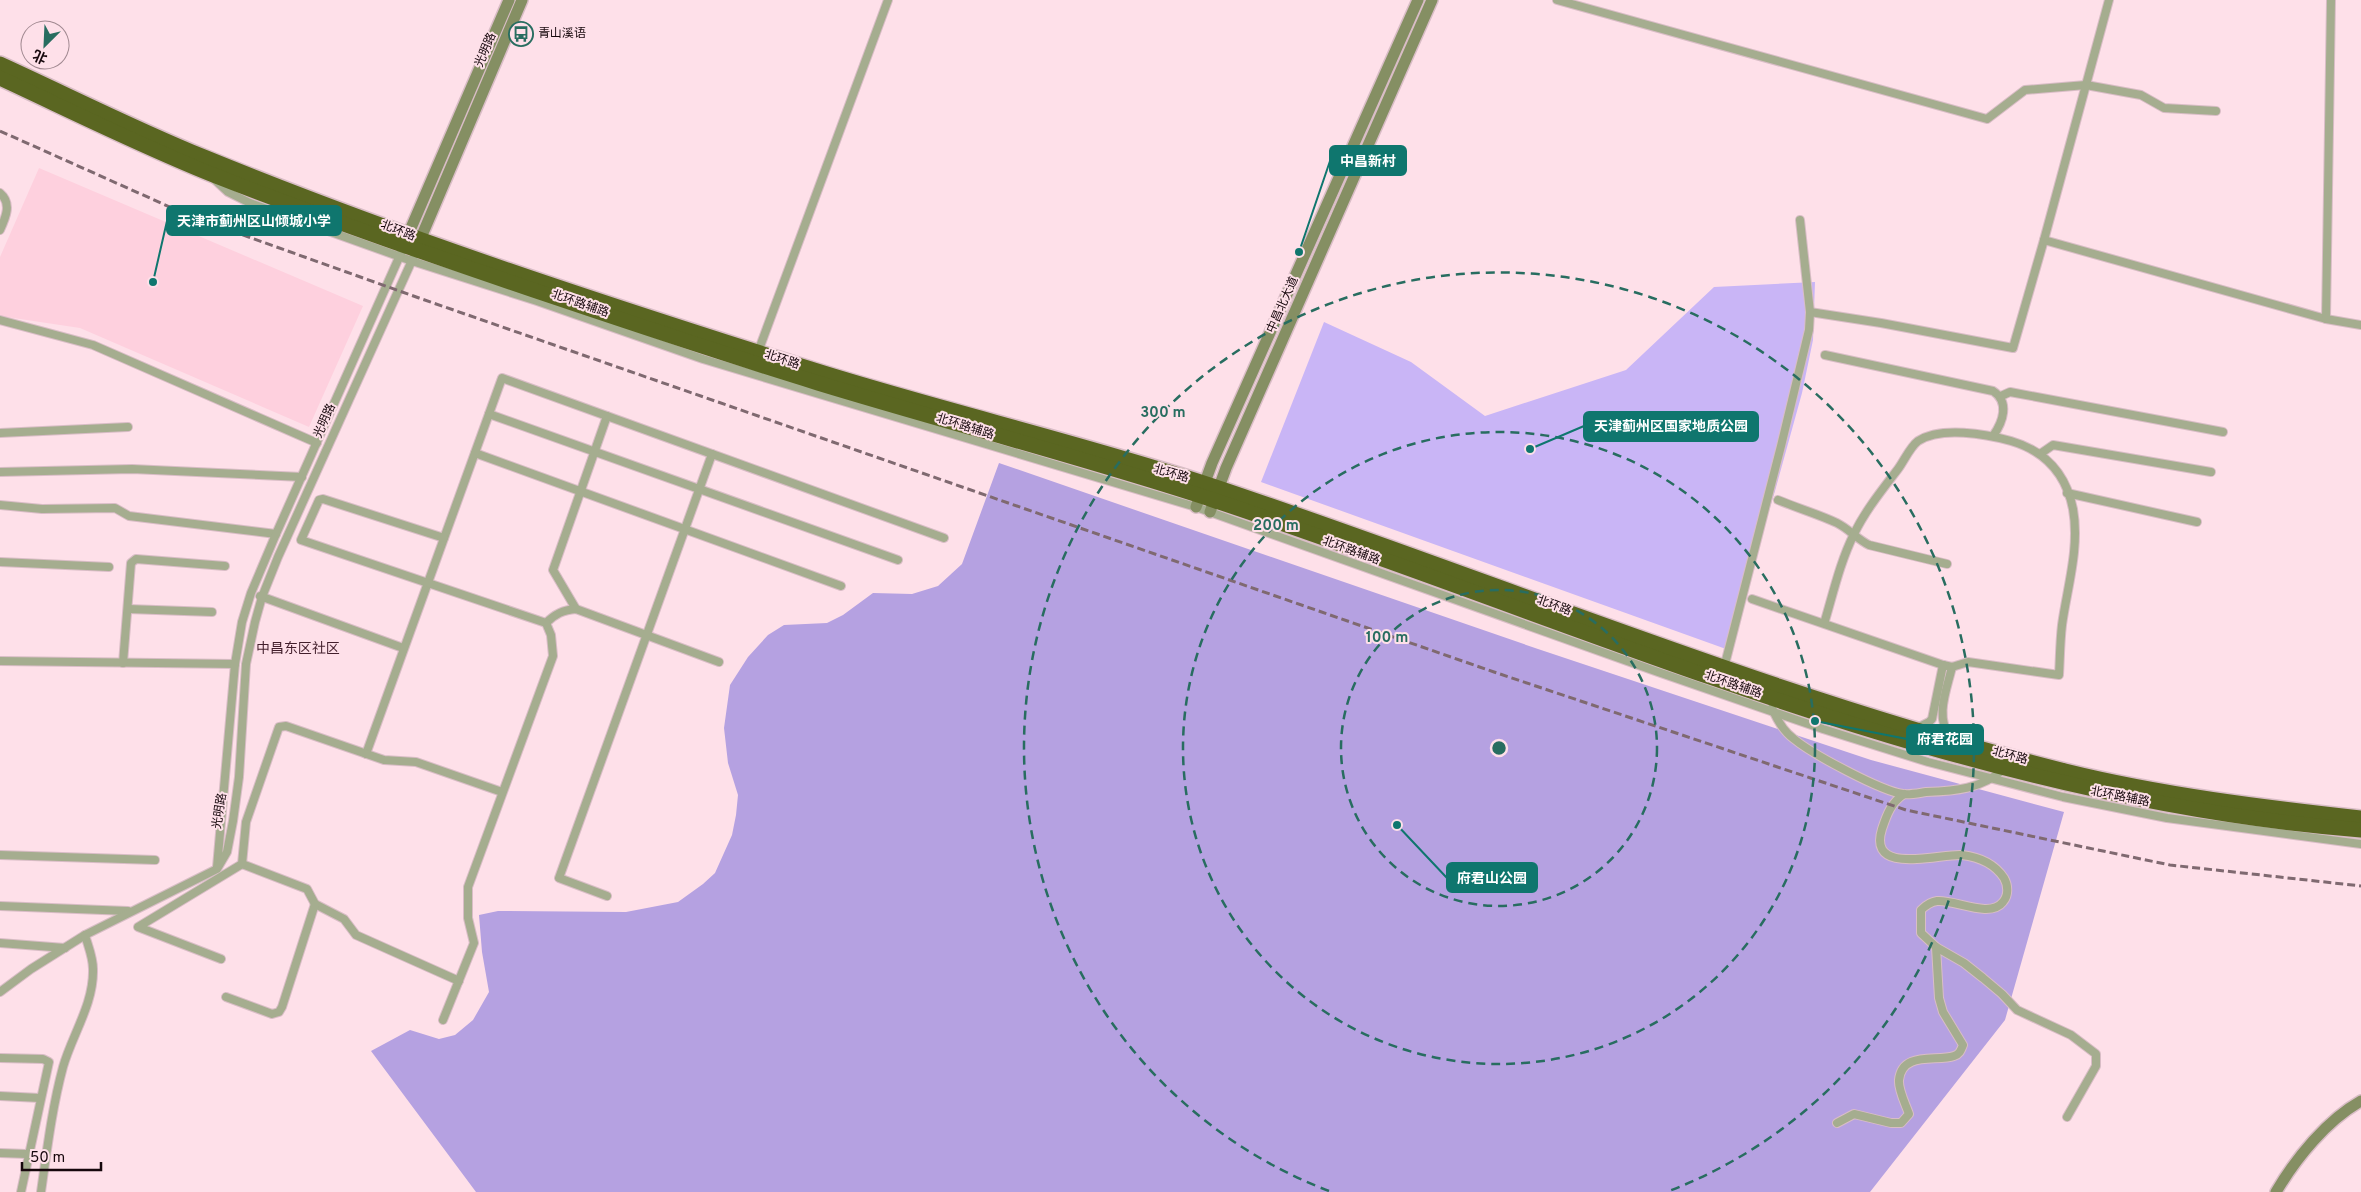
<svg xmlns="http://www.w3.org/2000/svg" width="2361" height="1192" viewBox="0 0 2361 1192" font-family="Overpass,'Noto Sans SC',sans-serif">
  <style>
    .built { fill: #fed0de }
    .green { fill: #c9b5f6 }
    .forest { fill: #b5a1e1 }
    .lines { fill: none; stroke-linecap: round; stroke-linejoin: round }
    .street-casing { stroke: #d9bdc6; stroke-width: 10 }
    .secondary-casing { stroke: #d9bdc6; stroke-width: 14 }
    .highway-casing { stroke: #d9bdc6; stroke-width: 18 }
    .street { stroke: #a5ad8f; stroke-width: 8 }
    .secondary { stroke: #858f63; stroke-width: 11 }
    .highway { stroke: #5a6621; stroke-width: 15 }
    .rail { stroke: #7f6970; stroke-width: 3; stroke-dasharray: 8 4; stroke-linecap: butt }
    .ring { fill: none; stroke: #286d60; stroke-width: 2.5; stroke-dasharray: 9 6 }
    .labels { text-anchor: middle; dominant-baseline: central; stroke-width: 4; stroke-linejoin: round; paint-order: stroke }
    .poi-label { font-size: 12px; fill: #16070c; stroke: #fee0e9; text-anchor: start }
    .street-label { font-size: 12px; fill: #16070c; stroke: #fee0e9 }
    .neighbourhood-label { font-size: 14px; fill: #421e2b; stroke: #fee0e9 }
    .centre { fill: #286d60; stroke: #fee0e9; stroke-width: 2.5 }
    .ring-label { font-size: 15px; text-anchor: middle; font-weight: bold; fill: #286d60; stroke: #fee0e9; stroke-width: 4; stroke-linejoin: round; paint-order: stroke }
    .leader { fill: none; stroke: #0f766e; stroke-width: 2 }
    .callout-dot { fill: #0f766e; stroke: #fee0e9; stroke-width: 2 }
    .callout { fill: #0f766e; stroke: #0f766e; stroke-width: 2 }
    .callout-label { font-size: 14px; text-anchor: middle; font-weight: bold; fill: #fff }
  </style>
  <rect width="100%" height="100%" fill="#fee0e9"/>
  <polygon class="built" points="39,168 363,306 309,427 80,328 0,316 0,257"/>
  <polygon class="green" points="1815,282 1813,340 1802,393 1775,491 1726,649 1261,482 1324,322 1411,362 1485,416 1626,370 1714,287"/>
  <polygon class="forest" points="999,463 1538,649 1871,760 2064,812 2005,1020 1870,1192 476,1192 371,1051 410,1030 439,1039 455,1035 473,1020 489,992 482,952 479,915 498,911 626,912 678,902 703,884 715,873 732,835 736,815 738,795 728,763 724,728 730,685 748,657 768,635 784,625 827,623 843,615 873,593 912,594 938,586 962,564"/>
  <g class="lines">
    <defs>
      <g id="street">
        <polyline points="1557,0 1987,119 2025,90 2086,85 2141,95 2164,108 2216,111"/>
        <polyline points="214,179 228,192 250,203 412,261 537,301 703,359 1196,507 1658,672 1823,729 1928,762 2063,797 2167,818 2361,844"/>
        <path d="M0 193C12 203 6 217 0 230"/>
        <polyline points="2044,240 2326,319 2361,325"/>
        <polyline points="1810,312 1881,323 2013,348 2044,240 2109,0"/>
        <polyline points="2326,319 2331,0"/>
        <polyline points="0,320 93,345 317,443"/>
        <polyline points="758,352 888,0"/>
        <path d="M1825 355 1993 391C2010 402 2003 422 1993 436"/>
        <polyline points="2001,396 2010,392 2223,432"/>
        <polyline points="489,414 898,560"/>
        <polyline points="0,433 128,427"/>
        <polyline points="475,453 841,586"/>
        <polyline points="2040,454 2053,445 2211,472"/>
        <polyline points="0,472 132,469 302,477"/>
        <polyline points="2067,493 2197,522"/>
        <path d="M1778 500C1797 508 1818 514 1837 523 1849 529 1857 539 1869 545L1947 564"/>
        <polyline points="0,505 42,509 115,508 129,516 276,534"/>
        <polyline points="0,562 109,567"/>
        <polyline points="260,596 403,648"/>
        <path d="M1752 599 1943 665 1952 667 1968 662 2059 675C2060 658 2060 642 2062 625 2067 588 2080 548 2073 509 2066 474 2045 451 2011 441 1986 434 1941 426 1918 441 1910 447 1904 461 1898 469 1882 490 1865 511 1854 534 1840 562 1833 594 1824 624"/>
        <polyline points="128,609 212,612"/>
        <polyline points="576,609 553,570 607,416"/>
        <path d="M546 623C555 614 563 610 576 609L719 662"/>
        <polyline points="1726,660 1781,446 1809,330 1810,312 1800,220"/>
        <polyline points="0,661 235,664"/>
        <polyline points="123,663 131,563 136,559 225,566"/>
        <path d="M1772 708C1777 720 1783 731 1794 739 1812 754 1881 791 1903 794 1910 795 1919 793 1926 792 1956 791 1981 789 2004 769"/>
        <polyline points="1917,728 1929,722 1932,719 1943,665"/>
        <path d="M1951 738C1934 718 1947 689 1952 667"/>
        <polyline points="366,754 502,378 944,538"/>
        <path d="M1904 794C1891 803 1887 814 1882 829 1867 877 1941 853 1962 855 1979 857 1994 863 2004 878 2008 885 2009 895 2003 902 1990 919 1954 899 1937 901 1930 902 1926 905 1921 910V933L1936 947 1964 963 1983 978 2002 994 2017 1010 2071 1035 2096 1054V1066L2067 1117"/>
        <polyline points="0,855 155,860"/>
        <polyline points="242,864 307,889 315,904 344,919 356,935 459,981"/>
        <polyline points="217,867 235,664 242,622 251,593 276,534 401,253"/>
        <polyline points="607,896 559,878 712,454"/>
        <polyline points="0,906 128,911"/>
        <polyline points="0,943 65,948"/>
        <polyline points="221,959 138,927 242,864 246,822 279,727 286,726 384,760 416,762 502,792"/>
        <polyline points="0,992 31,969 85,935"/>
        <polyline points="226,997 272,1014 279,1012 282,1007 315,904"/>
        <polyline points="443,1020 474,943 468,918 468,887 553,656 551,635 546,623 301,540 319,500 323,499 444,538"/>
        <polyline points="0,1058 43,1059 49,1062 21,1192"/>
        <polyline points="0,1096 40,1098"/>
        <path d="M1837 1123 1854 1114 1891 1123H1901L1909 1114C1906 1105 1898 1090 1899 1080 1902 1051 1936 1062 1954 1056 1960 1054 1961 1050 1963 1045L1943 1012 1939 998 1936 947"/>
        <polyline points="0,1153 27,1154"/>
        <path d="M41 1192C47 1150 52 1108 63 1067 72 1035 94 1004 93 969 93 957 88 946 85 935L217 869 227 852 233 821 239 777 246 664 255 622 262 597 278 557 414 256"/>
      </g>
      <g id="secondary">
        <polyline points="420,240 522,0"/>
        <polyline points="405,242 509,0"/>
        <polyline points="1196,507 1212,463 1418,0"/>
        <polyline points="1210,512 1226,468 1432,0"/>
        <path d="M2276 1192C2296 1158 2327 1120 2361 1101"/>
      </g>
      <g id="highway">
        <path d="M0 64C68 95 135 129 204 157 405 239 611 306 817 371 948 412 1083 443 1213 486 1497 581 1774 698 2065 771 2162 795 2262 807 2361 818"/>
        <path d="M0 78C71 111 143 147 216 176 328 220 442 259 557 298 643 327 730 356 818 383 949 423 1082 457 1213 500 1591 625 1959 799 2361 830"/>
      </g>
    </defs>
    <use href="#street" class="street-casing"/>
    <use href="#secondary" class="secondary-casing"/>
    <use href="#highway" class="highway-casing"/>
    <use href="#street" class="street"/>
    <use href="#secondary" class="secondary"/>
    <use href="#highway" class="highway"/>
    <polyline class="rail" points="0,131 190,216 419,298 1494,672 1906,810 2170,865 2361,886"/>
  </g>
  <g class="ring">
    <circle cx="1499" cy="748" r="158"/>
    <circle cx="1499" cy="748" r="316"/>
    <path d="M1329 1191A475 475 0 1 1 1669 1191"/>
  </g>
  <defs>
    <symbol id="bus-ring" viewBox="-11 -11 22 22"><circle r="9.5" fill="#fee0e9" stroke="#286d60" stroke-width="1.5"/><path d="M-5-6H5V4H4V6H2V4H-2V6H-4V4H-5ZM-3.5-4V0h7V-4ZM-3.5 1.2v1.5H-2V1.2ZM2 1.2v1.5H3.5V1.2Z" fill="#286d60"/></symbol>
  </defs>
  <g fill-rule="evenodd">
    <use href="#bus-ring" x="507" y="20" width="28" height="28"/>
  </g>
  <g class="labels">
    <g class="poi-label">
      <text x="538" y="34">青山溪语</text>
    </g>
    <g class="street-label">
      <text transform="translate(486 50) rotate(-67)">光明路</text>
      <text transform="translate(398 231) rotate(21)">北环路</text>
      <text transform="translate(580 304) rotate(19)">北环路辅路</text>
      <text transform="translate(1283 305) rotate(-66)">中昌北大道</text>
      <text transform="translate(782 360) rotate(18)">北环路</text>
      <text transform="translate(325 421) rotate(-66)">光明路</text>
      <text transform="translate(965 427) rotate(17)">北环路辅路</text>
      <text transform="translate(1171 474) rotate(16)">北环路</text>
      <text transform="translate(1351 551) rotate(20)">北环路辅路</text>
      <text transform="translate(1554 606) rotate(20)">北环路</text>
      <text transform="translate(1733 685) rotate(19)">北环路辅路</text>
      <text transform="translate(2010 756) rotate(15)">北环路</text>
      <text transform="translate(2120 797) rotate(11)">北环路辅路</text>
      <text transform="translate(220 811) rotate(-81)">光明路</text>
    </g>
    <g class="neighbourhood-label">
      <text x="298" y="649">中昌东区社区</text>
    </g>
  </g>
  <circle cx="1499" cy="748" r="8" class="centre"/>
  <g class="ring-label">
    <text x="1163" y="417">300 m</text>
    <text x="1276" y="530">200 m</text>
    <text x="1387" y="642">100 m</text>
  </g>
  <path class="leader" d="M1299 252L1330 161M153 282L167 221M1530 449L1584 426M1815 721L1907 739M1397 825L1447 878"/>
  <g class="callout-dot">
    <circle cx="1299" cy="252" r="5"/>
    <circle cx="153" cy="282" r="5"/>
    <circle cx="1530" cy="449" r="5"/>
    <circle cx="1815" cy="721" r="5"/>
    <circle cx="1397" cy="825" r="5"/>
  </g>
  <g class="callout">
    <rect x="1330" y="146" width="76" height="29" rx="5"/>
    <rect x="167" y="206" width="174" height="29" rx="5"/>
    <rect x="1584" y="412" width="174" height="29" rx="5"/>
    <rect x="1907" y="725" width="76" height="29" rx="5"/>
    <rect x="1447" y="863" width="90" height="29" rx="5"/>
  </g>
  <g class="callout-label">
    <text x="1368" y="166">中昌新村</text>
    <text x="254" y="226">天津市蓟州区山倾城小学</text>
    <text x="1671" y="431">天津蓟州区国家地质公园</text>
    <text x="1945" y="744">府君花园</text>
    <text x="1492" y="883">府君山公园</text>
  </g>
  <g transform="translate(45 45) rotate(204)"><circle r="24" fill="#fee0e9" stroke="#a18991"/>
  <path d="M0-4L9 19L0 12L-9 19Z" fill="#286d60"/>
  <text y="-8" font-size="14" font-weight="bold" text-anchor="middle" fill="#16070c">北</text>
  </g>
  <path d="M22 1162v8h79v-8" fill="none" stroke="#16070c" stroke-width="2.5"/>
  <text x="30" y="1162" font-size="15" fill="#16070c" stroke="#fee0e9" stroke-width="4" paint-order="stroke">50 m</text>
</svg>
